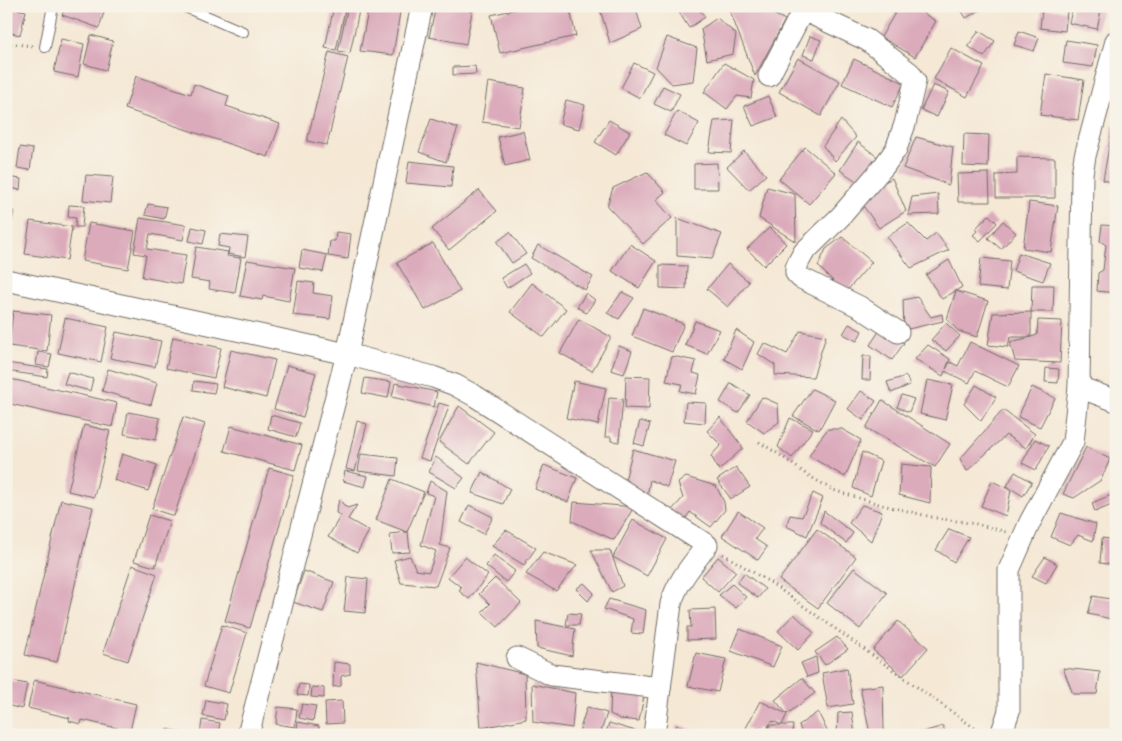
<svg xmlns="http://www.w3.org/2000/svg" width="1122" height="741" viewBox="0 0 1122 741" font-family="Sriracha,sans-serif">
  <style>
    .building { fill: #dbabbc }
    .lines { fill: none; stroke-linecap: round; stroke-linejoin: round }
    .service-casing { stroke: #726d66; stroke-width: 12 }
    .minor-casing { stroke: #726d66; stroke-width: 23 }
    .path { stroke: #726d66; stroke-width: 3; stroke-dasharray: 1 4; stroke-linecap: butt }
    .service { stroke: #fff; stroke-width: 10 }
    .minor { stroke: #fff; stroke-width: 21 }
  </style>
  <rect width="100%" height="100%" fill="#f7f3e8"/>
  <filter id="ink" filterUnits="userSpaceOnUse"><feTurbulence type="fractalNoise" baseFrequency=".02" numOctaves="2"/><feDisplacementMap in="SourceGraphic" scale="10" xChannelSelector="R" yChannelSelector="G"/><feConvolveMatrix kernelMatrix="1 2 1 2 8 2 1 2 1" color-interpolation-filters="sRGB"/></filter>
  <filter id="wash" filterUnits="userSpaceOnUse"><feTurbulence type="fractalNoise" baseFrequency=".0096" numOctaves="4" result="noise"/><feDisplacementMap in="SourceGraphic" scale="20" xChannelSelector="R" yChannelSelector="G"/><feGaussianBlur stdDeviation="1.12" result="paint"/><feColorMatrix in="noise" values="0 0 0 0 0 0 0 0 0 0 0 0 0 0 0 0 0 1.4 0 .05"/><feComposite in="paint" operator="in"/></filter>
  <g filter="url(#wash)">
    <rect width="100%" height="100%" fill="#f5e8d5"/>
    <g id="blocks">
      <g class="building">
        <polygon points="66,6 106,6 99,28 62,15"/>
        <polygon points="334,6 346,6 336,50 325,48"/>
        <polygon points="348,6 360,6 350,53 338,51"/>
        <polygon points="369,6 401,6 393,55 360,51"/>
        <polygon points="436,6 473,6 466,44 429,37"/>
        <polygon points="530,6 569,6 576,36 500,53 491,15"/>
        <polygon points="607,6 635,6 642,29 610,43 600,9"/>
        <polygon points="675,6 697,6 705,17 689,28"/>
        <polygon points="728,6 759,6 785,20 755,76"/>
        <polygon points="899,6 911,6 936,21 915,57 881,37"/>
        <polygon points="959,6 987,6 966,18"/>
        <polygon points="1073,6 1102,6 1097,29 1069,23"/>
        <polygon points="6,7 26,11 20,35 6,32"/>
        <polygon points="1042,8 1067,11 1065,31 1040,28"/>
        <polygon points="717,18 736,34 733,54 707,60 701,29"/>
        <polygon points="979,31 995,41 984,57 968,46"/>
        <polygon points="1019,31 1039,38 1034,51 1014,45"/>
        <polygon points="91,35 113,41 106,70 84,64"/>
        <polygon points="810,36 821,40 814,59 803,55"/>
        <polygon points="667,37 697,48 693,81 672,84 656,67"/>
        <polygon points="61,39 84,44 78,77 54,72"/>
        <polygon points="1066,40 1097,45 1093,67 1063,63"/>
        <polygon points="951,48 984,66 967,97 934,79"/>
        <polygon points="329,52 348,57 327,145 307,141"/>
        <polygon points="798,58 840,81 821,116 779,92"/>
        <polygon points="854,59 904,83 892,107 842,84"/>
        <polygon points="634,63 653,72 640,98 621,88"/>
        <polygon points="724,63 754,80 751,98 737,96 727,109 704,92"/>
        <polygon points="475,66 476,74 453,75 453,67"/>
        <polygon points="1046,74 1084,80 1078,120 1040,115"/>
        <polygon points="136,76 191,94 194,84 214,91 229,96 226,106 280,124 268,157 125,109"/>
        <polygon points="488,82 525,88 519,127 482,122"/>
        <polygon points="933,85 949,92 937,117 921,110"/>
        <polygon points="663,86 680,94 671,112 654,104"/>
        <polygon points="768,96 777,117 753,126 744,106"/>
        <polygon points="566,100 585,105 579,129 560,124"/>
        <polygon points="677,111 699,123 686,146 664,135"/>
        <polygon points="431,119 458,128 446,162 419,152"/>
        <polygon points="609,120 630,132 616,155 595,142"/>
        <polygon points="734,120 731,153 709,152 714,121"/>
        <polygon points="841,120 856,137 835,161 823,146"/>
        <polygon points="1113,124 1116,125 1116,183 1103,180"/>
        <polygon points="523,131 530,160 505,166 498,137"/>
        <polygon points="964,134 989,135 988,167 963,166"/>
        <polygon points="916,137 953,147 949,185 903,168"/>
        <polygon points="858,142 880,159 858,182 840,170"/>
        <polygon points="20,147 33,149 30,170 17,168"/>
        <polygon points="805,147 836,173 809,204 779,179"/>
        <polygon points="744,151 766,175 749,190 727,167"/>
        <polygon points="1017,157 1055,158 1055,198 996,198 996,175 1017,174"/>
        <polygon points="409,161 453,166 451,187 406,183"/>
        <polygon points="717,163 718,189 694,189 694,164"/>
        <polygon points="647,172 665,192 656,200 672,218 643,244 607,206 613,188"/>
        <polygon points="989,173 990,202 958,202 957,174"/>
        <polygon points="86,175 113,177 110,203 83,200"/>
        <polygon points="6,177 21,179 20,190 6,187"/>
        <polygon points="892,178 906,211 879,228 864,207 867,192"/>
        <polygon points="767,187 795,194 796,242 759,218"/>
        <polygon points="479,190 497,211 449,250 432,229"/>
        <polygon points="938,194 939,214 908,215 912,197"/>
        <polygon points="1029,202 1058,206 1051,252 1023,248"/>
        <polygon points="148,204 167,207 164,219 145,215"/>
        <polygon points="69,205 84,206 82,227 75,227 76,218 68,217"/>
        <polygon points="6,209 14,211 12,221 6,220"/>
        <polygon points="989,215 997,223 980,241 973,235 977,231 975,229"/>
        <polygon points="140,218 186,225 183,240 150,234 147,249 186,255 181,284 142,277 146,255 134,253"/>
        <polygon points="677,218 722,234 712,259 677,256"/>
        <polygon points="30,221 72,227 67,260 25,254"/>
        <polygon points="1003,221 1016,233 1001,249 988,238"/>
        <polygon points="89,223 135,231 128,269 82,261"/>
        <polygon points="908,223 926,241 936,233 949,250 911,268 887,237"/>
        <polygon points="1102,225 1116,226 1116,293 1097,291 1098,273 1103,270 1106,245 1100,241"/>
        <polygon points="192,227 206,230 203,244 189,241"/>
        <polygon points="770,227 786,244 764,266 747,249"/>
        <polygon points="336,232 351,234 348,259 328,256 330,241 335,241"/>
        <polygon points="510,232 526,254 512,263 497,242"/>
        <polygon points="220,234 248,237 245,257 228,254 229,248 218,246"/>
        <polygon points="842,237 872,262 845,293 818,266 826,249"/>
        <polygon points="433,243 460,291 425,310 397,263"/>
        <polygon points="630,244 656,261 639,288 612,271"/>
        <polygon points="538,245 593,277 585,290 531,258"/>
        <polygon points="196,247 228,252 227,256 241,258 235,293 209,289 210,282 191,279"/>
        <polygon points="302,250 327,255 323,272 299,268"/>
        <polygon points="1019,253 1050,263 1043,281 1013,271"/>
        <polygon points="981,258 1010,261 1007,290 978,287"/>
        <polygon points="247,260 295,268 289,301 263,296 262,300 240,296"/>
        <polygon points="949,260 962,287 942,299 926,275"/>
        <polygon points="524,264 530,273 507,288 501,278"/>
        <polygon points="728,264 749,282 728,307 707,289"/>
        <polygon points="660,265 687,266 686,289 660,288"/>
        <polygon points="298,281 314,283 313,293 333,296 330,319 293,315"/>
        <polygon points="532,283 566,309 544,337 510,312"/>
        <polygon points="1032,285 1054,285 1053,312 1031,312"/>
        <polygon points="956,291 988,301 977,337 958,331 947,319"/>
        <polygon points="622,292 634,298 619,319 607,313"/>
        <polygon points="586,293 595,300 586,313 577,307"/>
        <polygon points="917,297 931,317 942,314 943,321 904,330 903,300"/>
        <polygon points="643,308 684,324 672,352 632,336"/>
        <polygon points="13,311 51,315 47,351 9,346"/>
        <polygon points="1031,312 1031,337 1037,335 1038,320 1062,321 1060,363 1015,361 1010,342 1031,337 1010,337 1008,347 988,345 993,313"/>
        <polygon points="65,318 108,327 101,362 58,353"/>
        <polygon points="579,319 611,337 592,371 560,353"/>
        <polygon points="695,321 720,330 707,354 685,345"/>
        <polygon points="946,323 960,336 946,351 931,340"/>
        <polygon points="849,324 862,331 857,341 843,334"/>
        <polygon points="882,327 904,343 892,360 870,345"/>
        <polygon points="736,330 754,342 742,369 724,359"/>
        <polygon points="800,331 826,336 813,377 775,375 775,365 758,354 764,343 787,354"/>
        <polygon points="116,332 161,341 155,367 110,358"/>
        <polygon points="173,337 221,348 214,378 166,368"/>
        <polygon points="970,342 1019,366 1008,387 975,371 969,383 945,371 943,376 915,359 928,345 950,359 946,369 950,362 958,366"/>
        <polygon points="619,346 632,351 624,374 611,370"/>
        <polygon points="231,350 275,360 266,398 222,387"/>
        <polygon points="1114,351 1116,351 1116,376 1112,375"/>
        <polygon points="38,352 52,354 49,367 36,365"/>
        <polygon points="672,356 696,361 693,373 700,375 696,394 680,391 682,384 666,381"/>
        <polygon points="863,356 871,356 870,380 862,380"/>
        <polygon points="6,363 48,369 47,377 6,371"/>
        <polygon points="287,365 316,373 303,417 274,409"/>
        <polygon points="1046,368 1059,369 1058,383 1045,382"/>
        <polygon points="108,369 157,383 151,405 102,391"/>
        <polygon points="68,372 93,379 90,391 64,384"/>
        <polygon points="626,376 650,377 649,409 625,408"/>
        <polygon points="906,376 910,385 891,393 887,382"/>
        <polygon points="6,378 117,403 112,427 6,403"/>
        <polygon points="365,378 391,382 388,398 362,393"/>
        <polygon points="927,380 953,385 945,420 920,414"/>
        <polygon points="194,381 216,384 214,393 193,390"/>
        <polygon points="574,381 606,388 598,425 566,418"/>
        <polygon points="395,383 437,392 434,407 392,397"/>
        <polygon points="731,383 750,395 738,413 720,402"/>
        <polygon points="976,385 996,397 981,421 964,404"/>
        <polygon points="1032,387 1055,398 1040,427 1018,417"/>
        <polygon points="812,389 835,400 819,430 793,416"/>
        <polygon points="861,391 876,401 863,420 848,409"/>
        <polygon points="902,395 914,399 909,412 897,407"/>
        <polygon points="762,397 778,404 779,422 764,433 747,421"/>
        <polygon points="609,398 623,399 619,442 611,441 611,437 605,437"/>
        <polygon points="882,400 950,444 935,467 866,428"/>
        <polygon points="686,402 706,403 705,423 684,421"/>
        <polygon points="439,403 449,406 430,461 420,458"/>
        <polygon points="459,406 494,432 469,464 439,442"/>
        <polygon points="1003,410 1035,434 1026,448 1006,435 967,471 960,459"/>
        <polygon points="128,412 160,418 156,440 124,434"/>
        <polygon points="271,415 300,423 296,437 268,429"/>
        <polygon points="183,417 205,424 174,516 152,509"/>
        <polygon points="720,417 743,448 719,470 711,456 721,445 707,431"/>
        <polygon points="790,418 813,429 792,458 778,447"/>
        <polygon points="357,421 367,424 355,471 346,469"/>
        <polygon points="640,421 650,424 644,446 634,443"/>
        <polygon points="84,425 110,431 94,497 68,491"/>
        <polygon points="231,426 302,445 295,470 224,451"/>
        <polygon points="828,429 842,429 861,440 845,477 809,456 819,440"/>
        <polygon points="1035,439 1049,446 1036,470 1022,463"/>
        <polygon points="1086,447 1110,459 1101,480 1074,498 1063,494"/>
        <polygon points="633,449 675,461 667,487 650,480 647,496 623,488"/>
        <polygon points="862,452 881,461 871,496 853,488"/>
        <polygon points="122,454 157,465 148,491 114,480"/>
        <polygon points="361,454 398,458 396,476 358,471"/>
        <polygon points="436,457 464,478 456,488 429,472"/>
        <polygon points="901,464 931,467 930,503 899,495"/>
        <polygon points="544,465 577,478 568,502 535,489"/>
        <polygon points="736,467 750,487 731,499 717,480"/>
        <polygon points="269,468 294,475 250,628 225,621"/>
        <polygon points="345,471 368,476 365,487 343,481"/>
        <polygon points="482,472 510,489 503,504 472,493"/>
        <polygon points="1015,472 1032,482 1023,496 1007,486"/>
        <polygon points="686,477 716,486 724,502 725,510 711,527 690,512 684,521 671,511 683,498 678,483"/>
        <polygon points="392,479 424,492 407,532 376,520"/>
        <polygon points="430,481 447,491 440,545 450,548 436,586 401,583 394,560 410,556 416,570 429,572 436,551 421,545 434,496 426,493"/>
        <polygon points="992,481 1011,490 1006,516 981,506"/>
        <polygon points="813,493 823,498 807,536 786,526 790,515 802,517"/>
        <polygon points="1111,495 1114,504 1095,512 1092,503"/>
        <polygon points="61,500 93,507 57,662 25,655"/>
        <polygon points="339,500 347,508 357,505 348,519 369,531 357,553 328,537 341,515 336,513"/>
        <polygon points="574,502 634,507 614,540 572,521"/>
        <polygon points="469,505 493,517 484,534 461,522"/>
        <polygon points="862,505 882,512 871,541 849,523"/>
        <polygon points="738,511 763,528 755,539 767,547 758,560 722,536"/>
        <polygon points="824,511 853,533 846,543 820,523"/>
        <polygon points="1061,513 1096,524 1093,541 1078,535 1070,545 1051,537"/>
        <polygon points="149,515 170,521 155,567 134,561"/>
        <polygon points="633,520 667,539 647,576 613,557"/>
        <polygon points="817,529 856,557 818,608 779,580"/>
        <polygon points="949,529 969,537 954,562 936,550"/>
        <polygon points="506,530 536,548 524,565 492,546"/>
        <polygon points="407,532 408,532 410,552 392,553 390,534"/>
        <polygon points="1102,538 1116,540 1116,565 1100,563"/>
        <polygon points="591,550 610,550 623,586 612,592"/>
        <polygon points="543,552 577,565 556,591 526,574"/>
        <polygon points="494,555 515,571 506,582 486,566"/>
        <polygon points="465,557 488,575 469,599 459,591 461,587 448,577"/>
        <polygon points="718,557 736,572 718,592 701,577"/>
        <polygon points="1045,557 1057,564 1046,583 1032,576"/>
        <polygon points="132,565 157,574 128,661 103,653"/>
        <polygon points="854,568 887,593 860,629 827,603"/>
        <polygon points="304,571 334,582 323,612 293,602"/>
        <polygon points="744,573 765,589 758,598 737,583"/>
        <polygon points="348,577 368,579 365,613 344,611"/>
        <polygon points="495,578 521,603 498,627 482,612 490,604 479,594"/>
        <polygon points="584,583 594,593 588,601 576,589"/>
        <polygon points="732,584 746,597 736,608 719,595"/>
        <polygon points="1093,596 1116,600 1116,620 1088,614"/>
        <polygon points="609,599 646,610 643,634 631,633 633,619 604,609"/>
        <polygon points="715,609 716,639 687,640 687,627 691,627 690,610"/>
        <polygon points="568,613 581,614 579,625 566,625"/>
        <polygon points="794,614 814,633 798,650 778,631"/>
        <polygon points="536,621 575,629 572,656 537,648"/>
        <polygon points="898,621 928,648 903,676 873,650"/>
        <polygon points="222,625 247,633 229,693 204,686"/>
        <polygon points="740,629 782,646 773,667 731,651"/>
        <polygon points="837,637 848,649 825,665 815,652"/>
        <polygon points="696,653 726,659 718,692 688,686"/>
        <polygon points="816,657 818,673 807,677 801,663"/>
        <polygon points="334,662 350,664 350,674 341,676 341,686 333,687"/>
        <polygon points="476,662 525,674 526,719 481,728"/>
        <polygon points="847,668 853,704 828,708 822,673"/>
        <polygon points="1063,668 1100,672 1097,694 1073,694"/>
        <polygon points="802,678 815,693 787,714 775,700"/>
        <polygon points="6,680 27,684 22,709 6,705"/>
        <polygon points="34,680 136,704 130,731 82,720 81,724 69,721 70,718 28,708"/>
        <polygon points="299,684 309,685 308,696 297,695"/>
        <polygon points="532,684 575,693 572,728 533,722"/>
        <polygon points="883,685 884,730 870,733 860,688"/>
        <polygon points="312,687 324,688 324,698 311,697"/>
        <polygon points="611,687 645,691 639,721 620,719 610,714"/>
        <polygon points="206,700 227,704 224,720 203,716"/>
        <polygon points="342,701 343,723 326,724 325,702"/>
        <polygon points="760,701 787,714 782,725 773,721 769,725 793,725 792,735 769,735 769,725 767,733 757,728 755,733 746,728"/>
        <polygon points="302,704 316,706 313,721 299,718"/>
        <polygon points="278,707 297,709 295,727 276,724"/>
        <polygon points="587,707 607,713 600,735 578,735"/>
        <polygon points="818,712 829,735 802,735 799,725"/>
        <polygon points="852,712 855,735 837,735 838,713"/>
        <polygon points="202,720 220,723 218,735 200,735"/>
        <polygon points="298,722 319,726 318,735 296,735"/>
        <polygon points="609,723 642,733 642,735 605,735"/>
        <polygon points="677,725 704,733 704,735 674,735"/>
        <polygon points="943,726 946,735 916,735 916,734"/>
        <polygon points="167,729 188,734 188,735 166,735"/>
      </g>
    </g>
  </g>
  <g filter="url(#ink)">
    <use href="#blocks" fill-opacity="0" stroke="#726d66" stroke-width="1"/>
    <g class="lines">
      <defs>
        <g id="service">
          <polyline points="183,6 243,32"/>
          <polyline points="45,47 53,6"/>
        </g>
        <g id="minor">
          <polyline points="795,6 867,40 910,73 915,81 905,124 896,149 884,166 841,216 804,252 799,261 796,268 796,273 801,278 860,307 898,332"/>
          <polyline points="769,76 803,10"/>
          <path d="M6 280 347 354 433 377 455 385 475 396 707 545C694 563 677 581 671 604L654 735"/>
          <polyline points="1079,387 1116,401"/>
          <polyline points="517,658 552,675 660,688"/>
          <polyline points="248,735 347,354 422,6"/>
          <polyline points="1001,735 1009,711 1009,570 1030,522 1073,442 1079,387 1082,174 1085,156 1116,41"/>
        </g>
      </defs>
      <use href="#service" class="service-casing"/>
      <use href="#minor" class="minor-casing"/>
      <g class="path">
        <polyline points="6,43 33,46"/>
        <polyline points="759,442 780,455 806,474 833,490 882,505 936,518 976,524 1006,532"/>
        <polyline points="723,554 771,583 983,734"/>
      </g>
      <use href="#service" class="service"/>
      <use href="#minor" class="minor"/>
    </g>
  </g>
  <rect width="1122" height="741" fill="none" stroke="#f7f3e8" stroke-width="25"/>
</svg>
